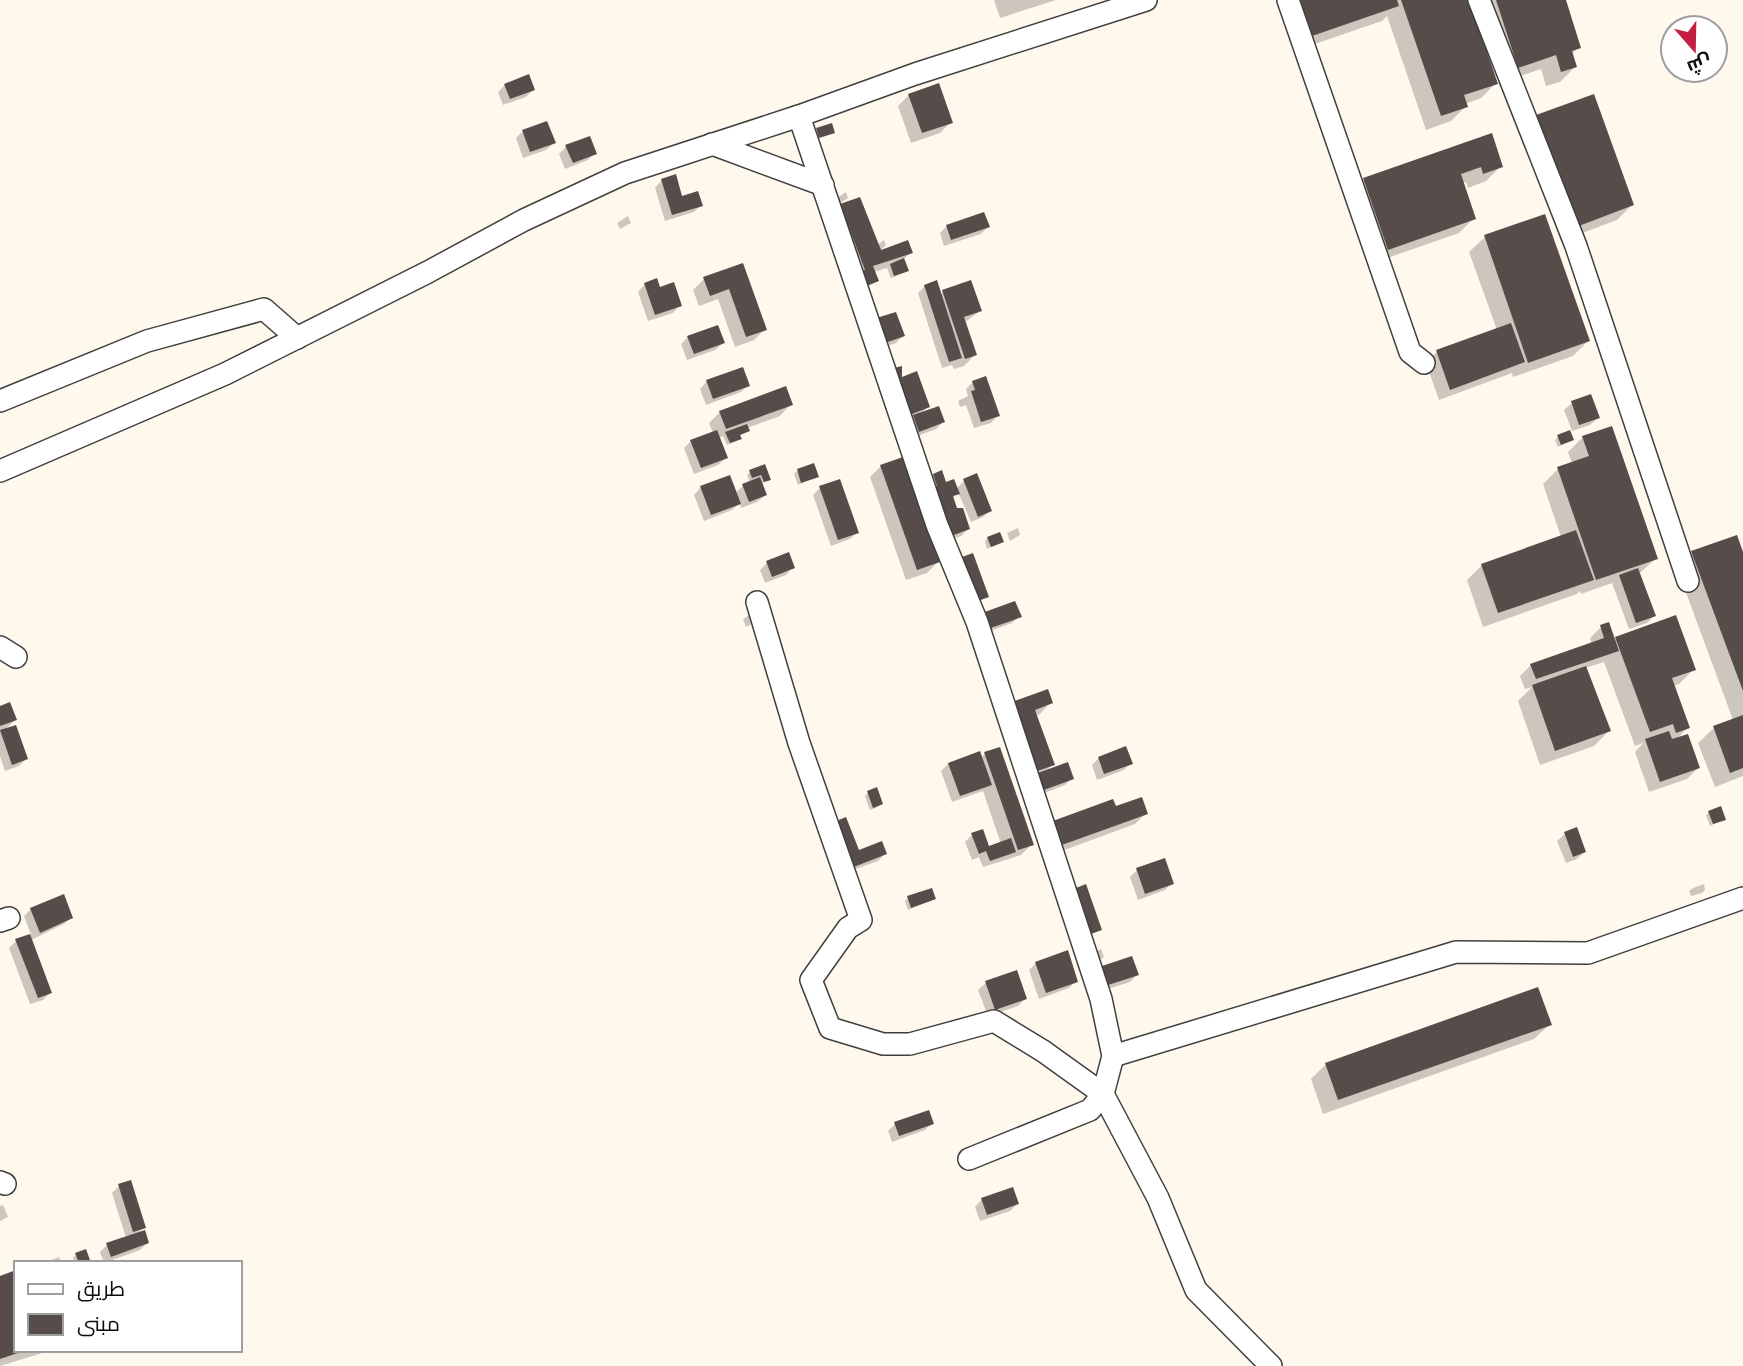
<svg xmlns="http://www.w3.org/2000/svg" width="1743" height="1366" viewBox="0 0 1743 1366" font-family="Literata,Cairo,serif">
  <style>
    .shadow { fill: #0003 }
    .building { fill: #564c49 }
    .lines { fill: none; stroke-linecap: round; stroke-linejoin: round }
    .minor-casing { stroke: #404040; stroke-width: 24 }
    .minor { stroke: #fff; stroke-width: 21 }
  </style>
  <rect width="100%" height="100%" fill="#fff8ed"/>
  <g class="shadow">
    <polygon points="994,0 1056,0 1000,18"/>
    <polygon points="1280,0 1467,0 1496,83 1481,98 1465,104 1466,106 1451,121 1426,130 1387,16 1382,21 1297,50"/>
    <polygon points="1476,0 1564,0 1579,47 1571,55 1575,67 1560,82 1546,86 1541,69 1503,82"/>
    <polygon points="505,85 533,90 526,97 503,105 498,92"/>
    <polygon points="909,95 951,122 940,133 911,143 898,106"/>
    <polygon points="1537,117 1632,205 1617,220 1561,241 1522,132"/>
    <polygon points="523,131 554,143 546,150 523,158 516,138"/>
    <polygon points="1490,136 1501,166 1486,181 1468,188 1466,182 1462,182 1474,218 1459,233 1373,263 1349,195 1364,180"/>
    <polygon points="566,147 595,153 588,160 565,169 559,154"/>
    <polygon points="662,180 681,198 701,205 694,212 665,221 655,188"/>
    <polygon points="846,192 848,198 839,204 837,198"/>
    <polygon points="841,206 877,245 884,240 886,245 879,252 911,252 903,260 907,270 904,273 891,278 887,268 874,272 877,281 861,289 830,217"/>
    <polygon points="628,216 631,223 620,229 617,223"/>
    <polygon points="1544,216 1588,341 1573,356 1513,377 1512,373 1439,400 1426,363 1437,352 1497,330 1469,252 1485,237"/>
    <polygon points="947,226 988,227 981,234 944,246 940,233"/>
    <polygon points="742,265 765,329 754,340 735,347 718,299 699,306 693,290 704,279"/>
    <polygon points="645,284 659,289 680,305 673,313 648,321 638,292"/>
    <polygon points="925,286 940,295 943,292 980,311 964,323 975,355 964,366 954,369 952,365 942,368 918,293"/>
    <polygon points="874,321 903,336 896,343 875,350"/>
    <polygon points="688,337 723,343 715,350 687,360 681,344"/>
    <polygon points="901,379 928,407 921,414 943,422 936,429 912,438 906,424 914,417 900,422"/>
    <polygon points="707,381 748,385 741,392 706,405 700,389"/>
    <polygon points="973,382 998,415 991,423 974,428 966,405 960,407 958,401 968,396 966,389"/>
    <polygon points="1590,396 1598,418 1590,425 1572,431 1564,410 1572,403"/>
    <polygon points="791,404 780,416 747,428 748,430 739,436 737,441 727,445 723,436 718,438 726,458 718,465 694,474 684,448 691,441 713,433 709,423 720,412"/>
    <polygon points="1558,437 1572,439 1558,447 1555,440"/>
    <polygon points="1583,437 1656,558 1639,574 1654,616 1647,623 1629,629 1612,583 1581,594 1580,591 1577,594 1483,627 1467,580 1482,565 1561,537 1543,484 1558,469 1572,463 1568,452"/>
    <polygon points="764,466 769,479 761,484 765,495 757,502 741,508 740,503 732,510 704,521 694,495 701,487 735,493 743,486 750,483 747,475 750,472"/>
    <polygon points="881,466 938,562 927,573 906,580 870,477"/>
    <polygon points="797,471 817,476 798,485 794,474"/>
    <polygon points="934,475 945,484 956,489 964,481 976,476 990,510 983,517 971,522 958,492 952,499 968,529 961,536 944,542 927,482"/>
    <polygon points="820,488 857,532 850,539 831,546 813,495"/>
    <polygon points="1018,528 1020,535 1010,541 1007,533"/>
    <polygon points="988,538 1002,542 987,549 985,541"/>
    <polygon points="1692,553 1743,557 1743,776 1715,787 1698,743 1714,728 1733,720 1677,568"/>
    <polygon points="767,563 793,567 786,575 765,583 760,570"/>
    <polygon points="751,614 754,623 746,627 743,619"/>
    <polygon points="980,616 1019,616 1012,623 977,636"/>
    <polygon points="1601,627 1614,641 1616,638 1694,669 1679,684 1673,686 1688,727 1676,740 1698,768 1687,779 1649,792 1635,752 1643,743 1635,746 1604,662 1585,668 1609,731 1594,746 1540,765 1518,701 1532,687 1525,689 1520,676 1531,665 1592,644 1590,638"/>
    <polygon points="1051,702 1040,714 1035,716 1053,764 1045,772 1072,778 1065,785 1034,797 999,716"/>
    <polygon points="0,708 15,720 4,731 26,759 19,766 5,771 0,756"/>
    <polygon points="985,754 1032,844 1021,855 983,867 979,857 972,860 965,842 972,835 988,848 1001,844 983,791 952,802 941,771 948,764 981,758"/>
    <polygon points="1099,758 1131,763 1124,770 1097,780 1092,765"/>
    <polygon points="868,793 881,803 878,807 870,810 865,796"/>
    <polygon points="1112,801 1115,808 1146,813 1135,824 1048,856"/>
    <polygon points="1709,812 1724,819 1710,826 1706,815"/>
    <polygon points="1576,830 1584,852 1577,859 1566,863 1557,841 1565,834"/>
    <polygon points="858,852 885,854 878,861 844,873"/>
    <polygon points="1137,870 1172,883 1165,890 1138,900 1130,877"/>
    <polygon points="1704,884 1705,890 1702,893 1691,896 1689,891 1693,888"/>
    <polygon points="908,898 934,899 908,910 905,901"/>
    <polygon points="31,909 71,917 64,924 31,940 50,993 43,1000 30,1004 9,948 16,941 31,935 24,916"/>
    <polygon points="1101,949 1104,957 1096,962 1093,953"/>
    <polygon points="1036,963 1076,981 1069,988 1039,999 1029,970"/>
    <polygon points="1016,972 1025,999 1018,1006 988,1016 978,990 986,983"/>
    <polygon points="1137,975 1130,982 1095,993 1090,976"/>
    <polygon points="1550,1024 1534,1039 1323,1114 1311,1079 1326,1064"/>
    <polygon points="932,1123 925,1130 892,1142 888,1131 895,1124"/>
    <polygon points="119,1186 144,1227 137,1234 147,1243 140,1250 104,1263 100,1252 107,1245 126,1238 112,1193"/>
    <polygon points="982,1199 1017,1204 1010,1211 980,1221 975,1207"/>
    <polygon points="3,1205 8,1217 0,1221 0,1206"/>
    <polygon points="76,1255 89,1263 75,1263 73,1258"/>
    <polygon points="59,1257 61,1263 43,1263"/>
    <polygon points="0,1277 16,1350 52,1350 0,1366"/>
  </g>
  <g class="building">
    <polygon points="1300,0 1397,0 1399,6 1312,36"/>
    <polygon points="1401,0 1469,0 1498,84 1464,95 1468,107 1441,116"/>
    <polygon points="1496,0 1566,0 1581,48 1572,51 1577,67 1561,72 1556,55 1518,68"/>
    <polygon points="529,74 535,90 510,99 504,84"/>
    <polygon points="939,83 953,123 922,133 908,94"/>
    <polygon points="1594,94 1634,205 1576,227 1536,115"/>
    <polygon points="547,121 556,143 530,152 522,130"/>
    <polygon points="832,123 835,133 819,138 816,128"/>
    <polygon points="1492,133 1503,167 1483,174 1481,167 1461,174 1476,219 1388,250 1363,178"/>
    <polygon points="590,136 597,154 573,163 565,145"/>
    <polygon points="676,174 682,196 698,191 703,206 672,215 661,179"/>
    <polygon points="860,197 881,250 908,240 913,253 873,266 879,281 864,287 859,272 865,270 840,204"/>
    <polygon points="984,212 990,227 951,240 946,225"/>
    <polygon points="1545,214 1590,341 1528,363 1484,235"/>
    <polygon points="904,258 909,271 894,276 890,264"/>
    <polygon points="743,263 767,330 746,337 729,289 710,296 703,277"/>
    <polygon points="657,278 660,287 674,282 682,306 655,315 644,283"/>
    <polygon points="937,280 962,358 949,362 924,285"/>
    <polygon points="971,280 982,311 964,317 977,355 965,359 942,290"/>
    <polygon points="896,312 905,336 882,344 873,319"/>
    <polygon points="1511,323 1525,362 1450,390 1436,350"/>
    <polygon points="718,325 725,343 694,354 687,336"/>
    <polygon points="902,366 902,377 917,371 930,407 907,416 890,369"/>
    <polygon points="743,367 750,386 713,399 706,380"/>
    <polygon points="986,376 1000,416 981,422 971,391 975,390 972,381"/>
    <polygon points="786,386 793,405 726,429 719,411"/>
    <polygon points="1591,394 1600,418 1579,425 1571,401"/>
    <polygon points="939,406 945,422 919,432 913,415"/>
    <polygon points="747,424 750,431 740,435 742,439 730,443 725,432"/>
    <polygon points="1612,426 1658,559 1596,580 1557,467 1589,456 1582,436"/>
    <polygon points="717,430 728,458 701,468 690,440"/>
    <polygon points="1570,430 1574,440 1561,445 1557,435"/>
    <polygon points="903,457 940,562 917,570 880,465"/>
    <polygon points="814,463 819,477 801,483 797,469"/>
    <polygon points="765,464 771,480 764,482 761,475 752,478 749,470"/>
    <polygon points="942,470 946,482 954,479 960,494 953,496 957,508 963,508 970,529 951,536 933,487 937,486 933,474"/>
    <polygon points="977,473 992,511 978,517 963,479"/>
    <polygon points="730,475 741,504 711,515 700,486"/>
    <polygon points="760,477 767,495 749,502 742,484"/>
    <polygon points="840,479 859,533 838,540 819,486"/>
    <polygon points="1576,530 1594,580 1498,613 1481,564"/>
    <polygon points="1000,532 1004,542 991,547 987,537"/>
    <polygon points="1737,535 1743,552 1743,691 1691,551"/>
    <polygon points="789,552 795,568 772,577 766,561"/>
    <polygon points="973,553 989,597 975,602 959,558"/>
    <polygon points="1638,568 1656,616 1636,623 1619,575"/>
    <polygon points="1015,601 1022,617 985,630 979,614"/>
    <polygon points="1676,615 1696,670 1672,678 1690,728 1676,733 1673,724 1650,732 1615,637"/>
    <polygon points="1609,622 1619,651 1536,679 1530,664 1604,638 1600,625"/>
    <polygon points="1586,666 1611,731 1555,751 1532,685"/>
    <polygon points="1048,689 1053,703 1035,710 1055,765 1034,772 1009,703"/>
    <polygon points="10,702 17,720 0,726 0,706"/>
    <polygon points="1743,715 1743,768 1730,773 1713,726"/>
    <polygon points="16,725 28,759 12,765 0,730"/>
    <polygon points="1669,731 1672,739 1688,734 1700,768 1660,782 1645,739"/>
    <polygon points="1126,746 1133,764 1104,774 1098,757"/>
    <polygon points="1000,747 1034,845 1018,850 984,752"/>
    <polygon points="980,751 992,785 960,796 948,763"/>
    <polygon points="1068,762 1074,779 1041,791 1035,774"/>
    <polygon points="877,787 883,804 873,808 867,791"/>
    <polygon points="1142,797 1148,814 1059,846 1050,822 1113,799 1116,806"/>
    <polygon points="1721,806 1726,820 1713,824 1708,811"/>
    <polygon points="846,817 859,850 882,841 887,854 851,868 834,822"/>
    <polygon points="1577,827 1586,852 1573,857 1564,832"/>
    <polygon points="983,829 989,846 1011,838 1016,852 990,861 986,851 979,854 971,833"/>
    <polygon points="1165,858 1174,884 1145,894 1136,868"/>
    <polygon points="1086,884 1102,930 1088,935 1071,890"/>
    <polygon points="932,888 936,899 911,908 907,896"/>
    <polygon points="64,894 73,918 40,933 30,908"/>
    <polygon points="30,934 52,993 38,998 15,939"/>
    <polygon points="1068,950 1078,982 1046,993 1035,962"/>
    <polygon points="1132,956 1139,975 1102,987 1096,968"/>
    <polygon points="1017,970 1027,999 995,1010 985,981"/>
    <polygon points="1538,987 1552,1025 1338,1100 1325,1063"/>
    <polygon points="929,1110 934,1124 899,1136 894,1122"/>
    <polygon points="131,1180 146,1228 133,1232 118,1184"/>
    <polygon points="1013,1187 1019,1204 987,1215 981,1198"/>
    <polygon points="145,1230 149,1243 111,1257 106,1243"/>
    <polygon points="86,1249 91,1263 79,1263 75,1253"/>
    <polygon points="16,1270 16,1350 24,1351 0,1359 0,1276"/>
  </g>
  <g class="lines">
    <defs>
      <g id="minor">
        <polyline points="1288,0 1410,352 1424,363"/>
        <polyline points="1479,0 1576,246 1688,581"/>
        <polyline points="799,116 937,525 977,622 1101,999 1113,1056 1103,1094 1158,1198 1196,1290 1271,1366"/>
        <polyline points="712,144 823,185"/>
        <polyline points="0,401 147,341 264,309 297,338"/>
        <polyline points="0,471 225,374 428,272 524,220 625,173 799,116 915,74 1146,0"/>
        <polyline points="757,602 799,743 861,920 848,928 811,980 830,1028 883,1044 910,1044 994,1021 1043,1051 1103,1094 1090,1110 969,1159"/>
        <polyline points="0,647 16,657"/>
        <polyline points="0,921 9,918"/>
        <polyline points="1113,1056 1456,952 1588,953 1743,898"/>
        <polyline points="0,1182 5,1184"/>
      </g>
    </defs>
    <use href="#minor" class="minor-casing"/>
    <use href="#minor" class="minor"/>
  </g>
  <rect x="14" y="1261" width="228" height="91" fill="#ffffff" stroke="#9e9e9e" stroke-width="2"/>
  <rect x="28" y="1284" width="35" height="10" fill="#ffffff" stroke="#9e9e9e" stroke-width="2"/>
  <text x="77" y="1296" font-size="21" fill="#0d0d0d">طريق</text>
  <rect x="28" y="1314" width="35" height="21" fill="#564c49" stroke="#9e9e9e" stroke-width="2"/>
  <text x="77" y="1331" font-size="21" fill="#0d0d0d">مبنى</text>
  <g transform="translate(1694 49) rotate(160)"><circle r="33" fill="#ffffff" stroke="#9e9e9e" stroke-width="2"/>
  <path d="M0-5L12 26L0 18L-12 26Z" fill="#c31f43"/>
  <text y="-10" font-size="19" font-weight="bold" text-anchor="middle" fill="#0d0d0d">ش</text>
  </g>
</svg>
